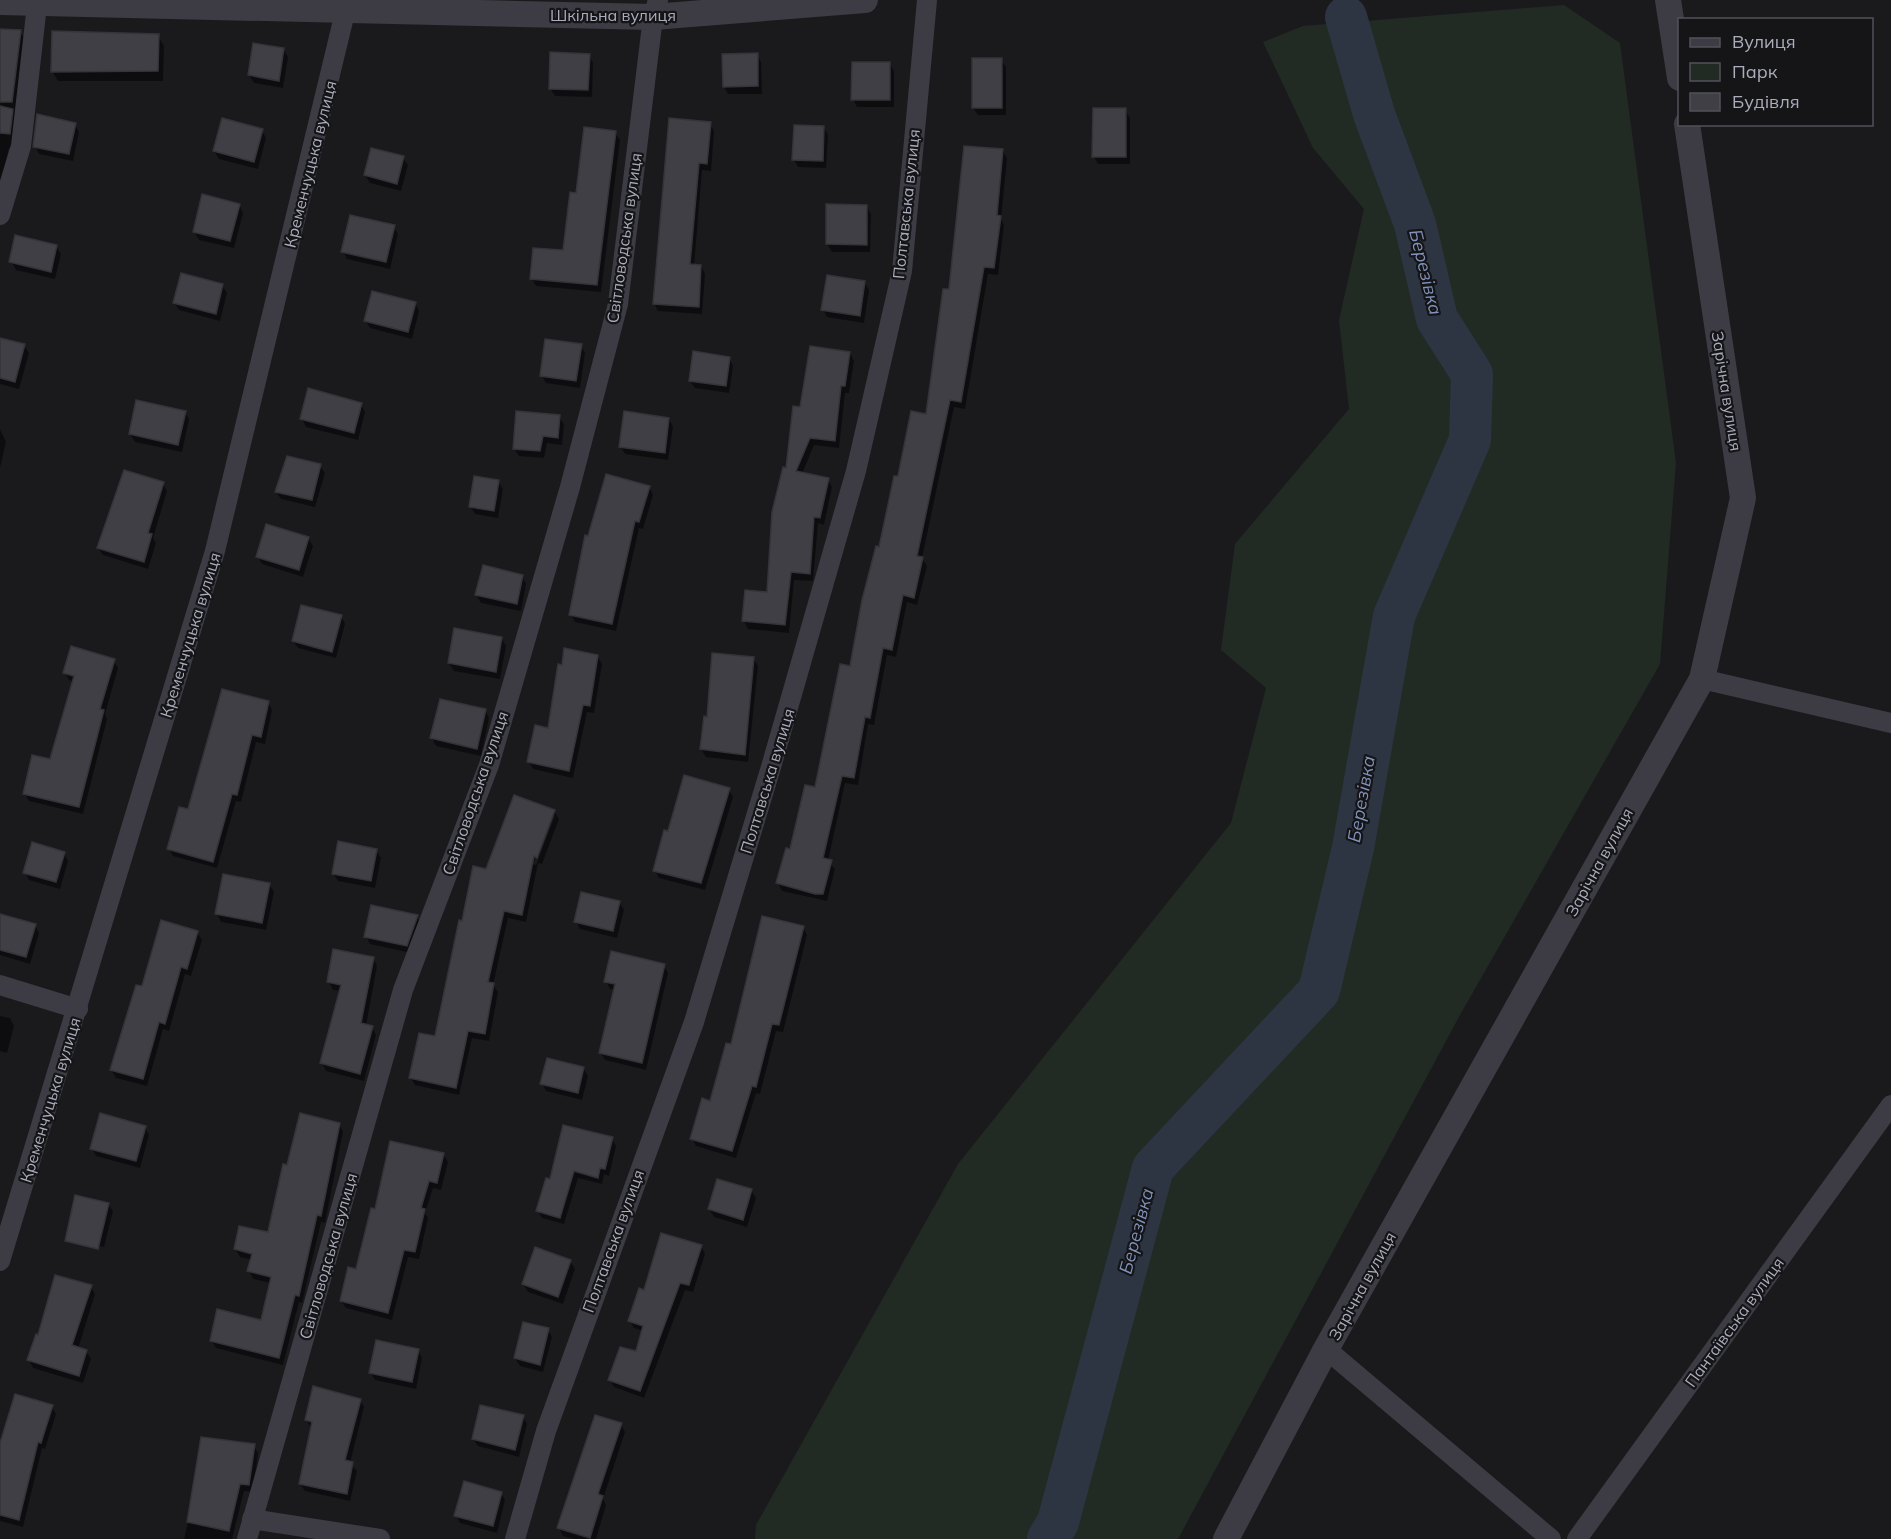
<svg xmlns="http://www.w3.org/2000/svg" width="1891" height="1539" viewBox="0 0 1891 1539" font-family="Mulish,sans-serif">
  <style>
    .green { fill: #212b24 }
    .shadow { fill: #0007; fill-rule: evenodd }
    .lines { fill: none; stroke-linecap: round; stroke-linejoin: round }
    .river { stroke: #2e3542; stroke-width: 42 }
    .building { fill: #403f45; stroke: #353439; stroke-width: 1.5 }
    .minor { stroke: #3d3c44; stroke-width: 20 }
    .tertiary { stroke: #3d3c44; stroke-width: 26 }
    .labels { text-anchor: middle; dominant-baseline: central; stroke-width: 4.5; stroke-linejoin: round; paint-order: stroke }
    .street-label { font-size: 16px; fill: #abadbd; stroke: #151518 }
    .water-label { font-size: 18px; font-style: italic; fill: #8193ba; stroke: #151518 }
  </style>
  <rect width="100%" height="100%" fill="#1a1a1d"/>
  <polygon class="green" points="1564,5 1620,43 1676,463 1660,664 1460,1015 1178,1539 755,1539 756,1525 958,1164 1231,823 1266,688 1221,650 1235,544 1349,409 1339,320 1364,209 1313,148 1263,42 1303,26"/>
  <g class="shadow">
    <polygon points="0,31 20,32 25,39 13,149 9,148 0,186"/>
    <polygon points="158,36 164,46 163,81 58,81 52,71"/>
    <polygon points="283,49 288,57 283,88 254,83 249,75"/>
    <polygon points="589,55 593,63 592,97 555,96 550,88"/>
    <polygon points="757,55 761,62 762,94 728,94 724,87"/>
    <polygon points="1001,60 1006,67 1006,115 978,115 973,108"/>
    <polygon points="889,63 894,71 894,107 857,107 853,99"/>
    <polygon points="1125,110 1130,118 1130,164 1098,164 1094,157"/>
    <polygon points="75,124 79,132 73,161 39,154 35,146"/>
    <polygon points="710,124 714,131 711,171 702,170 694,266 701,266 705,274 702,314 658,311 654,303"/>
    <polygon points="824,128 828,135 826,168 798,167 794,160"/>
    <polygon points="262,131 266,138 258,169 219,159 214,151"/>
    <polygon points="615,133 620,140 601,292 536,286 532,279 565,252 577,194"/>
    <polygon points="1003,151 1007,158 1001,219 1004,225 998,275 988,274 965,409 954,407 922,558 927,566 917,605 907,602 896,657 887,655 874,725 868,724 858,785 845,783 828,861 835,869 827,901 782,891 778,883 817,789 899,478 927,416 950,291"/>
    <polygon points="403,158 408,165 401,191 370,183 365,175"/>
    <polygon points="239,205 243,213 234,248 199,240 194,232"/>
    <polygon points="866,206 871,214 870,252 832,252 827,244"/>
    <polygon points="394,227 398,234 390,269 347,259 343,251"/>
    <polygon points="56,246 61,254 55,279 16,270 12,262"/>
    <polygon points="864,282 869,290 864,323 827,317 823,310"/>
    <polygon points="222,285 227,293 220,321 179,310 174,302"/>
    <polygon points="415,303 419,311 412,339 370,328 366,321"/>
    <polygon points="0,339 24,345 29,353 19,389 0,384"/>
    <polygon points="581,346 585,353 580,388 546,383 542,376"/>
    <polygon points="850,353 854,361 849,393 845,393 839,448 814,445 802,474 828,480 832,487 824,525 818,523 813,581 794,580 789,633 748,629 744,621 768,594 788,470 802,409"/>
    <polygon points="729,358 733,366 729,393 695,388 690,381"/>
    <polygon points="361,404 365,412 358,440 306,427 302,419"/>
    <polygon points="185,412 189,419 182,452 135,442 130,434"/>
    <polygon points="559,417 564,424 562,445 547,443 544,458 519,456 514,449"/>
    <polygon points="669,419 673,427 668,460 625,454 620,446"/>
    <polygon points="0,429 6,442 0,468"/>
    <polygon points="320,466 325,473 315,507 281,499 276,492"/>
    <polygon points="498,482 503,489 498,518 475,514 470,506"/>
    <polygon points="163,484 167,491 153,538 156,543 148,569 103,555 98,548"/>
    <polygon points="649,487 653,495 643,529 639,528 616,631 575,622 571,615 590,537"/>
    <polygon points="308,538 313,546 303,577 262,564 258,557"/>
    <polygon points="522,576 526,584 521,611 481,603 476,595"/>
    <polygon points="341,616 345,624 336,658 298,648 293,641"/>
    <polygon points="501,638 506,646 500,679 454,671 449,663"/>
    <polygon points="597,656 602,664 594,713 587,712 573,778 533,769 529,762"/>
    <polygon points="753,658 758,666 748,762 706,757 701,749 708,718"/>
    <polygon points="114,661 118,668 105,714 107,719 83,814 29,801 25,794 52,761 74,682 69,680 65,673"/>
    <polygon points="268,702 272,710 265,744 256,742 241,802 236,801 217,868 173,856 169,849 189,811"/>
    <polygon points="485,710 489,718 481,756 436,746 432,738"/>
    <polygon points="729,789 733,797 705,890 659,878 655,871 669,832"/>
    <path d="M554 811 559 819 542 864 538 863 526 922 508 918 493 985 498 992 489 1041 472 1038 459 1095 415 1085 411 1078 436 1038 463 923 487 871ZM552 815H555L536 865 533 864Z"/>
    <polygon points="376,850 381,858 375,888 338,881 333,873"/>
    <polygon points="64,853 68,861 60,889 29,880 25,872"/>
    <polygon points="269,884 274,892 266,930 221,922 217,914"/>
    <polygon points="619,902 624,910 617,938 580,929 576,921"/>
    <polygon points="417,917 422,924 411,953 370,944 366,936"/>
    <polygon points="0,925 35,925 39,933 30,964 0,955"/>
    <polygon points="803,927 807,935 783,1032 776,1031 760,1094 756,1093 736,1158 696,1146 692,1138 711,1103 732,1046"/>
    <polygon points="197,932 202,940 191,976 185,974 169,1031 163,1029 147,1086 116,1078 111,1070 143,988"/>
    <polygon points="373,958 377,966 366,1026 372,1027 376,1035 364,1081 326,1071 322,1063 341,991 333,990 329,982"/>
    <polygon points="664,965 668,973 646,1070 605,1060 601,1053 615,990 610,989 606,981"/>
    <polygon points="0,1016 10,1018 14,1026 7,1053 0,1051"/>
    <polygon points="583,1068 588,1076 582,1100 546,1091 542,1083"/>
    <polygon points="339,1124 343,1132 325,1223 321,1222 302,1303 299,1302 283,1365 216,1348 211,1340 263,1322 271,1283 253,1279 249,1271 252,1260 240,1257 235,1249 269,1234 288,1167"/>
    <polygon points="145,1127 149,1135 140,1168 96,1156 92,1148"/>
    <polygon points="612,1139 616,1146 609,1176 604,1174 602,1184 578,1178 564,1224 542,1218 538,1211 551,1181"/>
    <polygon points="443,1154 448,1162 441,1190 433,1188 425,1213 428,1218 419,1259 408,1257 392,1320 346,1308 341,1301 357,1271"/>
    <polygon points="751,1190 756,1198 747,1227 714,1217 709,1209"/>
    <polygon points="108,1204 113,1211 104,1247 73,1238"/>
    <polygon points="701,1246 705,1254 693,1292 685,1290 644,1398 614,1387 610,1380 637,1353 643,1331 634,1328 630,1321 645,1292"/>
    <polygon points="570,1261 575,1269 563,1304 528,1292 523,1284"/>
    <polygon points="91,1287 95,1294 78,1349 86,1351 91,1359 83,1383 33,1368 29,1360 39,1337"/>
    <polygon points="548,1330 552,1337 543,1372 520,1366 515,1358"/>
    <polygon points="418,1350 422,1358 416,1389 375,1380 371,1373"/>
    <polygon points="360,1400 364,1407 350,1463 357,1471 350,1501 305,1491 300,1484 311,1428 306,1420"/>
    <polygon points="52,1407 56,1414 45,1449 42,1448 23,1527 0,1521 0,1462"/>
    <polygon points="523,1417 527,1424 519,1457 478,1446 473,1439"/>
    <polygon points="621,1425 625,1432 603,1499 606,1505 596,1539 574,1539 563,1536 559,1528"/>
    <polygon points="254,1446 258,1453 253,1492 244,1491 232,1539 184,1539 196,1489"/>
    <polygon points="501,1493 505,1500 497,1533 460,1523 456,1515"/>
  </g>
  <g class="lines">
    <polyline class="river" points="1048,1539 1058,1522 1153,1168 1319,991 1353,848 1394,616 1470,440 1472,374 1437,319 1415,224 1374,114 1346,17"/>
  </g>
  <g class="building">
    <polygon points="0,29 21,30 12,102 0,102"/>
    <polygon points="52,31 159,34 158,71 51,72"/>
    <polygon points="253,43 284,48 279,81 248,75"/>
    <polygon points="550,52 590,54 588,90 549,89"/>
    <polygon points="758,53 758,86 723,87 722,54"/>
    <rect x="972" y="58" width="30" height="50"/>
    <polygon points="852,62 890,62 890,100 851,100"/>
    <polygon points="0,106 13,109 10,134 0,133"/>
    <polygon points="1093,108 1126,108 1126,157 1092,157"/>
    <polygon points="37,114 76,123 69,154 33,147"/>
    <polygon points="222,118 263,129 254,162 213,151"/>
    <polygon points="669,118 711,122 707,164 699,163 690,264 701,265 699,307 653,304"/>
    <polygon points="794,125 824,126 823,161 792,160"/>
    <polygon points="584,127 616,131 597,285 530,279 533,248 563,250 570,192 576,193"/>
    <polygon points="964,146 1003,149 997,215 1001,216 994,268 984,267 961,402 950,400 917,556 923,557 914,598 903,595 892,650 883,648 870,718 865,717 854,778 842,776 823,858 832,860 823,894 815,894 776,883 786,848 790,849 805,785 815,787 840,664 850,666 862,600 876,546 879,547 894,476 898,476 911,411 926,414 943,289 949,289"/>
    <polygon points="371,148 404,156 397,184 364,175"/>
    <polygon points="202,194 240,204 230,241 193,232"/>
    <polygon points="826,204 867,205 867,245 826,244"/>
    <polygon points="350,215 395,225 386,262 341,252"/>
    <polygon points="15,235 57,245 51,272 9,262"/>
    <polygon points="181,273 223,284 216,314 173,303"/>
    <polygon points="827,275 865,281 860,316 821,310"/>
    <polygon points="372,291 416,302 408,332 364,321"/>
    <polygon points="0,338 25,344 15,382 0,378"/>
    <polygon points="545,339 582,344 576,381 540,376"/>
    <polygon points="810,346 850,352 845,386 841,386 835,441 810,438 796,471 829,478 820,518 814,517 810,574 791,572 785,625 742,621 745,590 767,592 772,512 783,467 786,468 793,406 800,407"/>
    <polygon points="693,351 730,357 726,386 689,381"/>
    <polygon points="308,388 362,403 354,433 300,419"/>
    <polygon points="136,400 186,411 178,445 129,434"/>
    <polygon points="516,411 560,415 558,438 543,436 540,451 513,449"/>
    <polygon points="624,411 669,418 665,453 619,447"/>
    <polygon points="287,456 321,464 312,500 275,492"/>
    <polygon points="124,470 164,482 148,533 152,534 144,562 97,548"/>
    <polygon points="606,474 650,486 639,522 635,521 612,624 569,615 585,535 588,536"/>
    <polygon points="474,476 499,480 494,511 469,507"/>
    <polygon points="266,524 309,537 299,570 256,557"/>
    <polygon points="483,565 523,575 517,604 475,595"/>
    <polygon points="301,605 342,615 332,652 292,641"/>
    <polygon points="454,628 502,637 496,672 448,663"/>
    <polygon points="71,646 115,659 100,709 104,710 79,807 23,794 32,755 50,759 74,676 63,673"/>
    <polygon points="564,648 598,655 590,706 583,705 569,771 527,762 535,725 548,728 558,664 562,665"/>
    <polygon points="712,653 754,657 745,755 700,749 704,716 707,717"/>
    <polygon points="222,689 269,701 261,737 252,735 237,795 232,794 213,862 167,849 179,807 188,809"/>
    <polygon points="440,699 486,709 477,749 430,738"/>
    <polygon points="684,775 730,788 701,883 653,871 664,830 668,831"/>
    <polygon points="514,795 555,810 537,858 534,856 522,915 504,911 488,982 494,983 485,1034 468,1031 456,1088 409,1078 419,1033 435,1036 459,920 462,921 473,866 486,869"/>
    <polygon points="338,841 377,849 371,881 332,874"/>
    <polygon points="32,842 65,852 56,882 23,873"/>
    <polygon points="223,874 270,883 262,923 215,914"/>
    <polygon points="581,892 620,901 613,931 574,922"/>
    <polygon points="371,905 418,915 407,946 364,937"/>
    <polygon points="0,914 36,924 26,957 0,950"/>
    <polygon points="762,916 804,926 779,1025 772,1024 756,1087 752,1086 732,1151 690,1139 702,1098 710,1101 726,1043 731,1044"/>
    <polygon points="161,920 198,931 187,969 181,967 165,1024 159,1022 143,1079 110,1070 136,985 142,986"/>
    <polygon points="333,949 374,957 361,1023 373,1026 360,1074 320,1063 341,985 327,982"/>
    <polygon points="611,951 665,964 642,1063 599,1053 615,984 604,982"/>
    <polygon points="547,1058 584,1067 578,1093 540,1084"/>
    <polygon points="100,1113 146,1126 136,1161 90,1149"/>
    <polygon points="300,1113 340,1123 321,1216 317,1215 299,1296 295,1295 279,1358 210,1341 217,1309 261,1320 271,1277 247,1271 252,1254 234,1249 239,1226 268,1232 283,1164 287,1165"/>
    <polygon points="563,1125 613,1137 605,1169 600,1168 598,1178 574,1171 560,1218 536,1211 546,1178 550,1179"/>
    <polygon points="390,1141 444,1153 437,1183 429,1181 421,1208 425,1209 415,1252 404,1250 388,1313 340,1301 348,1267 356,1269 371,1208 375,1209"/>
    <polygon points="717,1179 752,1189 743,1220 708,1209"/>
    <polygon points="75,1195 109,1203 98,1249 65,1241"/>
    <polygon points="661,1233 702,1245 689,1285 680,1283 640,1391 608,1380 620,1347 636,1351 643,1326 628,1321 639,1288 644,1290"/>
    <polygon points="535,1247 571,1260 558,1297 522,1284"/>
    <polygon points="55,1275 92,1285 72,1345 87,1350 79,1376 27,1360 36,1334 38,1335"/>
    <polygon points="523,1322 549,1328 540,1365 514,1358"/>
    <polygon points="376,1340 419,1349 412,1382 369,1373"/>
    <polygon points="313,1386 361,1399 345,1460 353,1462 347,1494 299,1484 312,1422 305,1420"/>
    <polygon points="15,1394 53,1405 41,1443 38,1442 19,1520 0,1515 0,1443"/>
    <polygon points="480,1405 524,1415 515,1450 472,1439"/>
    <polygon points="595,1415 622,1423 598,1494 603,1496 590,1538 557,1528"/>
    <polygon points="201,1437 255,1444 249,1485 240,1484 229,1531 187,1522"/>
    <polygon points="464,1481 502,1492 493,1526 454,1516"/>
  </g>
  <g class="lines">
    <g class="minor">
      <polyline points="0,215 21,146 37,5"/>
      <polyline points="1702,679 1891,723"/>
      <polyline points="0,985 78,1009"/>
      <polyline points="0,1261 215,551 348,0"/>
      <polyline points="1326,1349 1551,1539"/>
      <polyline points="252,1519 380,1539"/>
      <polyline points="247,1539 403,990 489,765 570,487 618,304 653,17 658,0"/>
      <polyline points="515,1539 546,1431 694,1022 771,767 856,471 902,271 927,0"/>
      <polyline points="1577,1539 1891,1105"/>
    </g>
    <g class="tertiary">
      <polyline points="1668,0 1680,78"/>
      <polyline points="0,2 653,17 865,0"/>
      <polyline points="1226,1539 1326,1349 1702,679 1743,498 1687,124"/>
    </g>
  </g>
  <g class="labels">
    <g class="street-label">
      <text x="613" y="15">Шкільна вулиця</text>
      <text transform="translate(310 164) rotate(-76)">Кременчуцька вулиця</text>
      <text transform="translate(906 204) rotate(-84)">Полтавська вулиця</text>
      <text transform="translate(624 238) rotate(-82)">Світловодська вулиця</text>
      <text transform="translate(1727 391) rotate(81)">Зарічна вулиця</text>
      <text transform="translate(190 635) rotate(-73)">Кременчуцька вулиця</text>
      <text transform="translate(767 781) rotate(-73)">Полтавська вулиця</text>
      <text transform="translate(475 793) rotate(-71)">Світловодська вулиця</text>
      <text transform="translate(1599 862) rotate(-61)">Зарічна вулиця</text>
      <text transform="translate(50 1100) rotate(-73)">Кременчуцька вулиця</text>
      <text transform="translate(613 1241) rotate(-70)">Полтавська вулиця</text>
      <text transform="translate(328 1256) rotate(-74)">Світловодська вулиця</text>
      <text transform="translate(1362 1286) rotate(-61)">Зарічна вулиця</text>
      <text transform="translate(1734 1322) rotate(-54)">Пантаївська вулиця</text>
    </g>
    <g class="water-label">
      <text transform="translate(1426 272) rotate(76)">Березівка</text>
      <text transform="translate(1361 799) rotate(-80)">Березівка</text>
      <text transform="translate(1136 1231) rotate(-75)">Березівка</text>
    </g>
  </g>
  <rect x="1678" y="18" width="195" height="108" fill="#151518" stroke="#51525a" stroke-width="1.5"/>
  <rect x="1690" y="38" width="30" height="9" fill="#3d3c44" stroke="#51525a" stroke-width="1.5"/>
  <text x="1732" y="48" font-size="18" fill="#abadbd">Вулиця</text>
  <rect x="1690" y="63" width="30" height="18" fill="#212b24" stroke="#51525a" stroke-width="1.5"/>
  <text x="1732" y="78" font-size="18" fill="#abadbd">Парк</text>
  <rect x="1690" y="93" width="30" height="18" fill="#403f45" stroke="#51525a" stroke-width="1.5"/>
  <text x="1732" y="108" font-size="18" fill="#abadbd">Будівля</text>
</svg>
